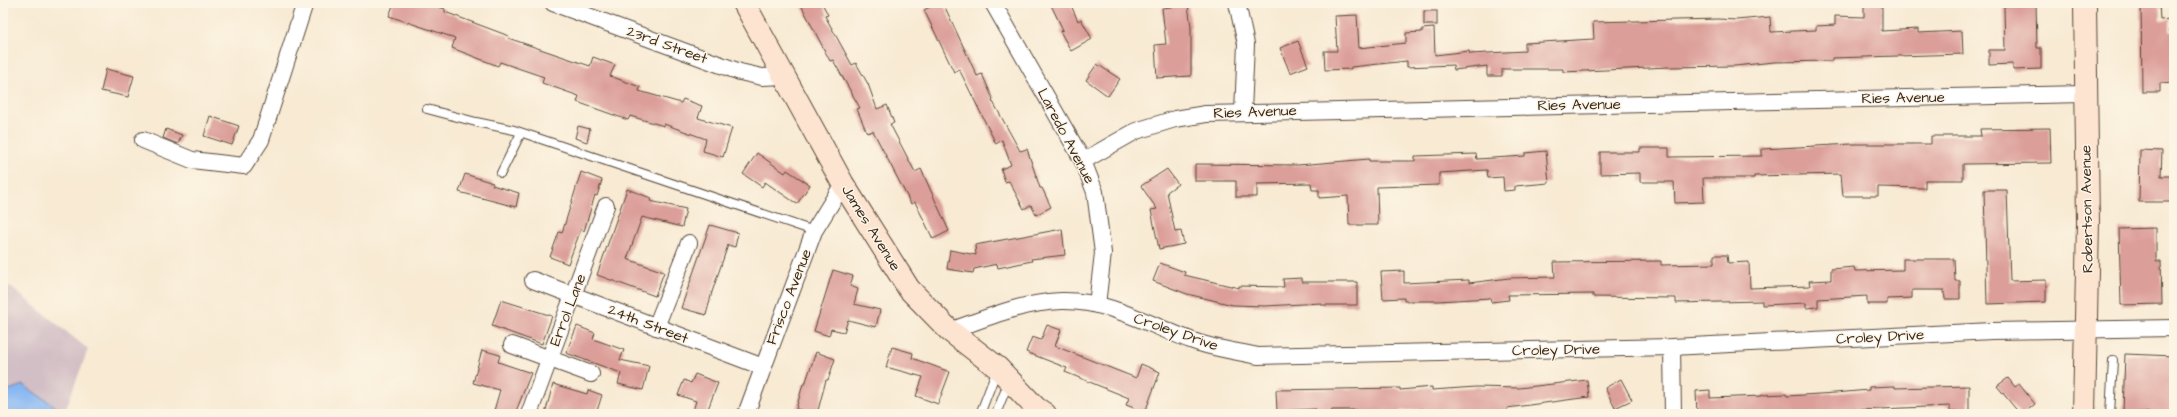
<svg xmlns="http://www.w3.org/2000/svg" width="2177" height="417" viewBox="0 0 2177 417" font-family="'Architects Daughter',sans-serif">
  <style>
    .industrial { fill: #d2bec5 }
    .water { fill: #87b7f3; stroke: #617088 }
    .building { fill: #dc9e99 }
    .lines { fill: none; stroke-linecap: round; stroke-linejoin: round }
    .lane-casing { stroke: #574739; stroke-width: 10 }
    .street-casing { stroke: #574739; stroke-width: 18 }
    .secondary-casing { stroke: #574739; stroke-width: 24 }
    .lane { stroke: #fff; stroke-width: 8 }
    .street { stroke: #fff; stroke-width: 16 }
    .secondary { stroke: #fde4d0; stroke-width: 22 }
    .labels { text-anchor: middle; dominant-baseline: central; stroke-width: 3; stroke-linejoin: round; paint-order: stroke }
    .street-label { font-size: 15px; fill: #3b2a1e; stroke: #fcf5e5 }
  </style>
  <rect width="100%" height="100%" fill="#fcf5e5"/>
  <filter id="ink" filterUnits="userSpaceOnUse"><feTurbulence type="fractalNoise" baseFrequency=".025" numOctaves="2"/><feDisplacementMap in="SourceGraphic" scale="8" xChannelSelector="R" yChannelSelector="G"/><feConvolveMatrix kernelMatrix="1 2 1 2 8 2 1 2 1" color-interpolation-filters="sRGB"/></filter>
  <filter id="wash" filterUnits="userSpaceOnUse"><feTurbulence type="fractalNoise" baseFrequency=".012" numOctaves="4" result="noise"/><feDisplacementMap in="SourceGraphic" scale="16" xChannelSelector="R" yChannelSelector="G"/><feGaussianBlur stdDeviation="0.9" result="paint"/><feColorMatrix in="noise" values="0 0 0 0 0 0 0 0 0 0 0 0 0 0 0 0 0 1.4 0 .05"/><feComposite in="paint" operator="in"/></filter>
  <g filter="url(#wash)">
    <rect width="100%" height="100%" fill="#f8ead3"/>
    <polygon class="industrial" points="3,281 88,349 64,414 3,414"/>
    <polygon class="water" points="23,385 67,414 3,414 3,392"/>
    <g id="blocks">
      <g class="building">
        <polygon points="394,3 425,3 445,9 445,12 509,36 508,38 590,66 593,57 615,65 610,76 640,87 639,91 681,103 683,99 702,106 698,118 732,128 723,157 703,151 706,139 664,124 664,126 630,116 628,120 577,102 579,96 542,83 544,77 500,62 498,66 452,48 455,38 389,16"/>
        <polygon points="800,3 822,3 828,15 825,16 852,65 856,63 868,84 877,109 887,105 894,123 890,124 915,172 921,169 949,231 933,239 915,202 911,204 873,131 867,133 857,109 860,108 833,60 830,61"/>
        <polygon points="938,3 943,3 977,76 982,74 993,99 992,100 1020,151 1027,149 1040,188 1042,188 1051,207 1036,215 1031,205 1024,209 1009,181 1005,182 1001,169 1011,165 1002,140 996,144 959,69 954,72 924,10"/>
        <polygon points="1050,3 1070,3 1078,21 1081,19 1092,39 1071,51 1060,31 1063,30"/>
        <polygon points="1864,3 1882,3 1882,31 1918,29 1918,33 1962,31 1963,54 1832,58 1832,61 1774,62 1735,66 1669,67 1563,72 1563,69 1502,69 1502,76 1487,76 1487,66 1454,70 1453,65 1407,67 1407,61 1351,67 1351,69 1325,70 1324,51 1337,51 1335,16 1357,15 1359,48 1406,43 1406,33 1422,32 1422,29 1434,28 1435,55 1469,51 1470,54 1525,51 1525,43 1594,39 1593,22 1718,19 1736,20 1770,17 1771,32 1816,30 1816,26 1835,25 1835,16 1864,17"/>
        <polygon points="2018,3 2036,3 2037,48 2041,48 2041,69 2013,70 2013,64 1989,65 1989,50 2005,50 2004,6 2018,5"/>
        <polygon points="2141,3 2159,3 2160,20 2170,19 2170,32 2174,32 2174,82 2160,83 2160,92 2142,92"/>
        <polygon points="1188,5 1191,27 1191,76 1157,78 1155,45 1166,44 1162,8"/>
        <rect x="1424" y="11" width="13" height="14"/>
        <polygon points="1298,41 1308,66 1290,73 1280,48"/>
        <polygon points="1097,64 1120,79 1108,96 1086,80"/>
        <polygon points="106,69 134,76 128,97 101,91"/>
        <polygon points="210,116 239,126 232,145 204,136"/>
        <polygon points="578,126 590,129 587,142 575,138"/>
        <polygon points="2050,128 2051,163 1963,164 1963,180 1925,180 1925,188 1878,187 1878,196 1843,196 1841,174 1754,176 1754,178 1703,178 1704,202 1675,203 1674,182 1640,182 1640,173 1600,174 1600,152 1640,152 1640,148 1669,148 1669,157 1762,156 1762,149 1852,144 1931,144 1931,136 1981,136 1980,129"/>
        <polygon points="166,129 182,135 178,144 163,138"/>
        <polygon points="2140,150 2162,151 2161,176 2174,176 2174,202 2139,202"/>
        <polygon points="1546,151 1549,183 1515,186 1515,190 1504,191 1503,177 1488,178 1487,170 1439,173 1439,185 1377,187 1378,225 1349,225 1348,196 1319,198 1319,190 1312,190 1311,183 1257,184 1257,197 1236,197 1236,181 1195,181 1195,164 1298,165 1369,159 1369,161 1415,161 1415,156 1476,154 1477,159 1525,156 1525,153"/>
        <polygon points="757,153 785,173 787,170 810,185 797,204 765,182 762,187 743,174"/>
        <polygon points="1167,169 1178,184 1167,192 1175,232 1181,231 1184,244 1159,249 1151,210 1157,209 1141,186"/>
        <polygon points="581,172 602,180 597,196 595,195 584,231 581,229 568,264 550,257 559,232 562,233"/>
        <polygon points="465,174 493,183 492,185 519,193 516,207 459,192"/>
        <polygon points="627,189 651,198 650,201 686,209 682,227 642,217 627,259 664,272 655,296 597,275"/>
        <polygon points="1984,190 2007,190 2010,281 2046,280 2046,302 1987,304"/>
        <polygon points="710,225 738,233 735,247 728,245 712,292 706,315 681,308"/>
        <polygon points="2156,228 2156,261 2161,261 2162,304 2121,305 2119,229"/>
        <polygon points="1062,229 1065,255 1031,259 1032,261 998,268 997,264 974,269 973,273 947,269 950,250 976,255 975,245"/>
        <polygon points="1714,255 1727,255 1728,263 1749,262 1750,288 1810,286 1809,281 1831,280 1831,269 1854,267 1855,271 1903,270 1903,259 1954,259 1955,281 1960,281 1960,299 1945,299 1944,290 1912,290 1912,298 1887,299 1887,304 1867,304 1867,296 1818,299 1818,307 1806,308 1806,303 1762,305 1762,301 1676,303 1676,298 1593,297 1593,294 1508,295 1509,300 1491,302 1490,298 1438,301 1404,301 1404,298 1383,299 1381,272 1404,271 1404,283 1469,280 1469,283 1509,278 1555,277 1554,262 1661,261 1661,265 1714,264"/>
        <polygon points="1160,263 1185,272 1184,275 1239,288 1239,286 1284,287 1283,279 1302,278 1302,282 1357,282 1357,305 1321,305 1321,303 1265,306 1233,305 1187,294 1153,281"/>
        <polygon points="833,270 853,276 850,286 858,289 854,304 880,310 876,327 848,320 844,332 831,329 829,336 814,331"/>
        <polygon points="501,300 552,316 542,344 492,326"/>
        <polygon points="1047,325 1061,330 1055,346 1136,378 1141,364 1160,372 1145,412 1126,405 1129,398 1065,372 1067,368 1026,352 1032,337 1041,340"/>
        <polygon points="577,326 595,333 593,339 624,350 620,360 649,366 643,390 618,384 621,373 566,353"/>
        <polygon points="892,347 913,353 912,358 950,372 938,404 916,396 923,377 886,367"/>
        <polygon points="482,350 500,355 498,362 531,373 515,414 493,414 500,390 473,383"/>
        <polygon points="816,352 835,359 828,380 826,380 817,414 796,409 803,384 805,384"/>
        <polygon points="2125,354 2174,356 2174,413 2123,412"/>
        <polygon points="695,374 718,383 706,414 692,414 696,401 678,395 684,380 691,383"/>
        <polygon points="2008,378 2015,387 2019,384 2035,404 2023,414 2020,414 1997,386"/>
        <polygon points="1621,379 1632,400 1615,408 1605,388"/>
        <polygon points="1587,380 1589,397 1507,408 1507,413 1486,411 1424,414 1424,409 1400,411 1400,414 1356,414 1356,410 1331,410 1332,414 1316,414 1316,409 1277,411 1276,390 1400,388 1400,390 1432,387 1432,390 1476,387 1519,388"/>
        <polygon points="553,384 587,394 588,390 602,395 596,414 545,414"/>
        <polygon points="1895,386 1895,388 1969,386 1969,412 1950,412 1950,406 1857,410 1857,412 1813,414 1697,414 1696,391 1710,390 1710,398 1762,396 1762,395 1786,394 1787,396 1835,393 1869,390 1869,387"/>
      </g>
    </g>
  </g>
  <g filter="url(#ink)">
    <use href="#blocks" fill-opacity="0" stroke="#574739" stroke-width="1"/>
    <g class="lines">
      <defs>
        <g id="lane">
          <polyline points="427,109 476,122 514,130 814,231"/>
          <polyline points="501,173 521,133"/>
          <polyline points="980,414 997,370"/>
          <polyline points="996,414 1009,381"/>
          <polyline points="2110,414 2113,360"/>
        </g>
        <g id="street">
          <polyline points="553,3 740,72 762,77 784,76"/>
          <polyline points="993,3 1083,161 1095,192 1103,253 1097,305"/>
          <polyline points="1237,3 1246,44 1243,112"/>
          <polyline points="143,140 192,160 244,166 261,140 305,3"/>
          <polyline points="1083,161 1136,131 1175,119 1206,114 2085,94"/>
          <polyline points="533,280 763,367"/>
          <polyline points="656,327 689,243"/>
          <path d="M950 331C986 318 1023 302 1062 301 1111 300 1154 328 1199 343 1218 349 1239 352 1258 356L1672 347 1992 331 2174 328"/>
          <polyline points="512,345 591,374"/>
          <polyline points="1672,347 1673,414"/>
          <polyline points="529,414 606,206"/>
          <polyline points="746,414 814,231 843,184"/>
        </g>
        <g id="secondary">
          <polyline points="744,3 843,184 909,289 950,331 998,368 1036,408 1045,414"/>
          <polyline points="2084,414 2088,223 2085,3"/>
        </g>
      </defs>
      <use href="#lane" class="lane-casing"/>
      <use href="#street" class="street-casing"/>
      <use href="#secondary" class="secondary-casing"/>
      <use href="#lane" class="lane"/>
      <use href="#street" class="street"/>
      <use href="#secondary" class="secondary"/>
    </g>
  </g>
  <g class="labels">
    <g class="street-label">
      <text transform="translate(667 45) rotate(20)">23rd Street</text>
      <text transform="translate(1903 98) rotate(-1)">Ries Avenue</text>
      <text transform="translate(1579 105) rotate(-1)">Ries Avenue</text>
      <text transform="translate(1255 112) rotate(-2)">Ries Avenue</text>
      <text transform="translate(1066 136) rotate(62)">Laredo Avenue</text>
      <text transform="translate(2087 209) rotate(-91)">Robertson Avenue</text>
      <text transform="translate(871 228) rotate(58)">James Avenue</text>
      <text transform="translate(789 297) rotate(-69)">Frisco Avenue</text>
      <text transform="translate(568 310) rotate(-69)">Errol Lane</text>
      <text transform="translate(648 324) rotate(21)">24th Street</text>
      <text transform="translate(1176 332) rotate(19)">Croley Drive</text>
      <text transform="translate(1880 337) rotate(-3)">Croley Drive</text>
      <text transform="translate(1556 350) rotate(-1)">Croley Drive</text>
    </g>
  </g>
  <rect width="2177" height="417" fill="none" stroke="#fcf5e5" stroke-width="16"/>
</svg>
